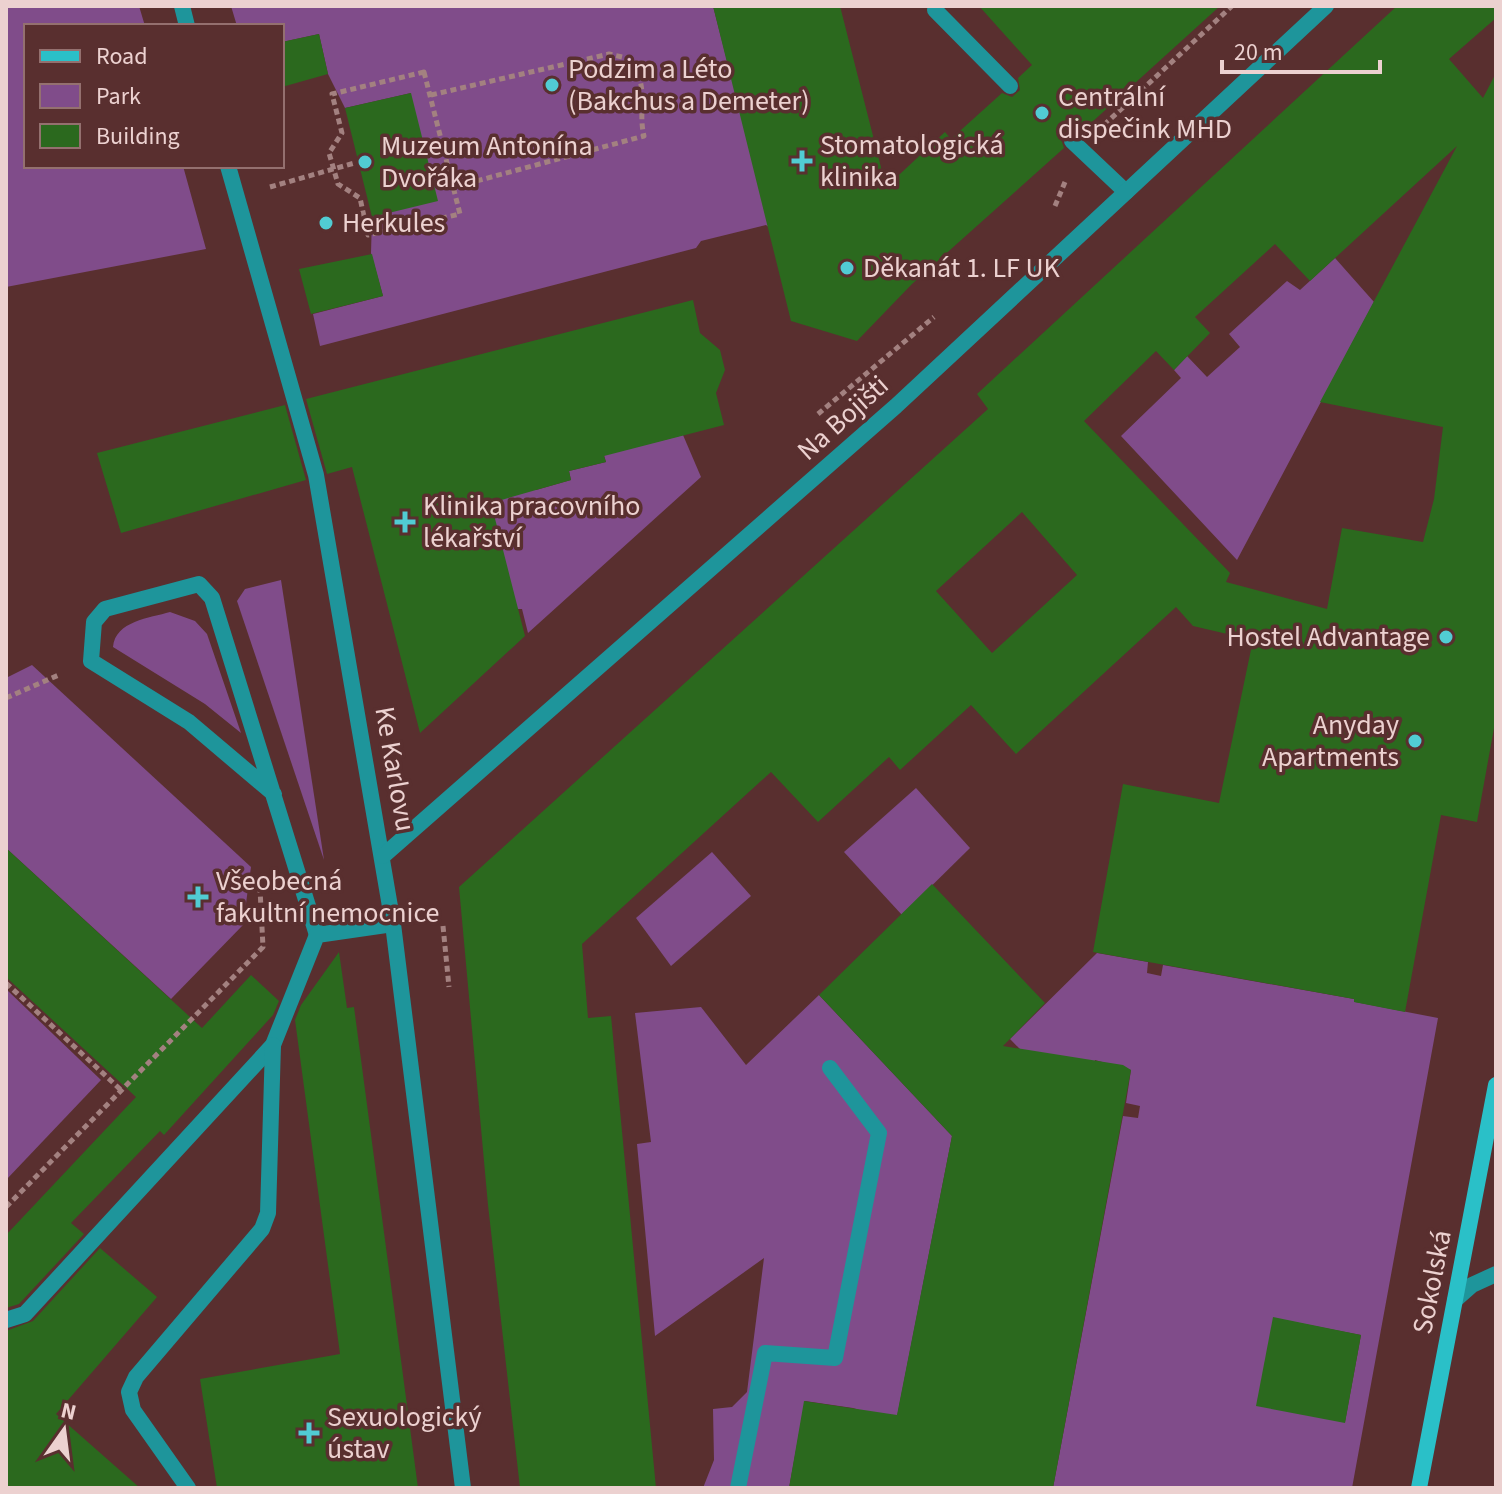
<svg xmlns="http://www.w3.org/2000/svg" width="1502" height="1494" viewBox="0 0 1502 1494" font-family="'Source Sans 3',sans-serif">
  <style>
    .green { fill: #804c8a; fill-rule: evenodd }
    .building { fill: #2b691e; fill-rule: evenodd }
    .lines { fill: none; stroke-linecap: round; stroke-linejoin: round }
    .path { stroke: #a38180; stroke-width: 5; stroke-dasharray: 6 4; stroke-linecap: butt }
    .service { stroke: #1e959b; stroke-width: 16 }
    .minor { stroke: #1e959b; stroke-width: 16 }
    .secondary { stroke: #2ac0c8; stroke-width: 16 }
    .poi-dot { fill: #51ccd3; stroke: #592f2f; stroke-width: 3 }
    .labels { text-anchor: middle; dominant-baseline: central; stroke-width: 7; stroke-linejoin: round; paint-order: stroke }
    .poi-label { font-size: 28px; fill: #ecd1d0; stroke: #592f2f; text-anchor: start }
    .street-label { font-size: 28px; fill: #ecd1d0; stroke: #592f2f }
  </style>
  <rect width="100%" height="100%" fill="#592f2f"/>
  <g class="green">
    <polygon points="6,6 139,6 145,26 26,26 26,166 183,166 206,249 6,287"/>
    <polygon points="231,6 713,6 770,228 766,225 701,241 696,248 320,346 313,314 383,296 371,253 372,217 411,93 345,108 328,74 319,34 282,42 282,26 237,26"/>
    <polygon points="1335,258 1374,302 1237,560 1121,436 1181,378 1174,370 1187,356 1207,377 1240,347 1229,334 1287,281 1300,290"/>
    <polygon points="683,435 701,477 528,633 522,609 518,609 470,543 494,485 536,490 571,480 569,471 606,462 604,455"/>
    <polygon points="281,580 324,860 237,601 245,589"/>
    <path d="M170 612 195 621 207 634 241 733 205 704 113 647C115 621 150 618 170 612Z"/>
    <polygon points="32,665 251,867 243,925 171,999 6,848 6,678"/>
    <polygon points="916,788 970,848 902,915 844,852"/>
    <polygon points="712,852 751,896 671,966 636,918"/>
    <path d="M1097 953 1148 962 1147 973 1161 976 1163 965 1354 999 1355 1002 1438 1018 1352 1488H1053L1123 1116 1138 1118 1140 1106 1126 1103 1131 1070 1095 1060 984 1488 1060 1090 1010 1039ZM1273 1318 1361 1335 1345 1422Z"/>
    <polygon points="6,989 101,1080 6,1180"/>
    <polygon points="819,995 952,1136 896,1422 853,1408 805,1401 789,1488 703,1488 714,1460 713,1409 732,1407 747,1392 764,1258 655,1336 637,1144 651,1142 635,1013 701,1007 746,1065"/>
  </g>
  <g class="building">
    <polygon points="713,6 840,6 886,187 945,132 951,139 1002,93 1012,97 1020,90 1018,78 1032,65 979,6 1220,6 1080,133 1074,130 1065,133 1061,139 1064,148 912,284 857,341 791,321"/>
    <path d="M1397 6H1496V18L1449 59 1483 98 1496 73V717L1477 822 1441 815 1405 1012 1354 1002V999L1093 952 1123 784 1219 803 1253 640 1193 626 1176 607 1016 754 971 705 900 770 889 757 818 822 771 772 582 944 588 1018 611 1016 656 1488H520L488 1205 459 887 988 409 977 394ZM1457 146 1320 402 1443 427 1434 499 1423 542 1342 528 1327 609 1226 582 1230 573 1084 421 1156 351 1174 370 1210 333 1195 317 1275 244 1310 281ZM1022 512 1077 575 992 653 936 591Z"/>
    <polygon points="319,34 328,74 282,87 282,42"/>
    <polygon points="411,93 438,201 372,217 345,108"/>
    <polygon points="372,254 383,296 311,314 299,269"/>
    <polygon points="693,300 700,333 720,350 725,370 716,393 724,425 604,456 606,462 569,471 571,480 491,503 525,636 420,733 352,467 327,474 306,399"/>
    <polygon points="285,405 306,480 121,533 97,453"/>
    <polygon points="6,848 202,1028 251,975 279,1001 273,1015 164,1135 160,1131 71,1223 84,1234 19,1304 6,1308 6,1235 136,1097 6,977"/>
    <polygon points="932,884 1045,1003 1003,1046 1123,1065 1131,1070 1053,1488 789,1488 804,1401 897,1415 952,1136 819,995"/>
    <polygon points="339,952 347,1008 354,1007 418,1488 217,1488 200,1379 340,1354 295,1020 301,1005"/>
    <polygon points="100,1248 157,1297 56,1414 140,1488 6,1488 6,1331 33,1321"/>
    <polygon points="1273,1317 1361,1335 1345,1423 1256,1406"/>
  </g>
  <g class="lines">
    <g class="path">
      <polygon points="424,72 460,214 368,235 360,198 338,184 329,153 342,133 332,94"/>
      <path d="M431 95 609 54 622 57 629 73 640 80C645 100 639 116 644 136L454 187"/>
      <polyline points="1104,125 1232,6"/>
      <polyline points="270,187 358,162"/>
      <polyline points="1055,206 1065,182"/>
      <polyline points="818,414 934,317"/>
      <polyline points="6,698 61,674"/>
      <polyline points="443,926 449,987"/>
      <polyline points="6,983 122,1091"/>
      <polyline points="6,1207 263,947 260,889 263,885"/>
    </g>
    <g class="service">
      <polyline points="935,10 1010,86"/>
      <polyline points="1072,141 1126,192"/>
      <polyline points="274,794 189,722 91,661 94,622 105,609 199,584 212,598 317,935"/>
      <polyline points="6,1320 25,1314 273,1045 317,935 393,924"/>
      <polyline points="188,1488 133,1410 129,1392 136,1377 262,1229 268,1213 273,1045"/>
      <polyline points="738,1488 765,1353 835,1358 879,1133 830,1068"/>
    </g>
    <g class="minor">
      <polyline points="182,6 187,26"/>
      <polyline points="228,166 316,475 393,924 463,1488"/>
      <polyline points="383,856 896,406 1326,6"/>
      <polyline points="1455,1300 1472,1285 1496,1274"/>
    </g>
    <polyline class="secondary" points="1419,1488 1496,1085"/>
  </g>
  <g class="poi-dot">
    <circle cx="552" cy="85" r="8"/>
    <circle cx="1042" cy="113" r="8"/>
    <path d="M798 149h8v8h8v8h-8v8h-8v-8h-8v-8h8z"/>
    <circle cx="365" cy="162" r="8"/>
    <circle cx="326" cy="223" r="8"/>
    <circle cx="847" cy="268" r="8"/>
    <path d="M401 510h8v8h8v8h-8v8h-8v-8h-8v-8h8z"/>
    <circle cx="1446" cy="637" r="8"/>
    <circle cx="1415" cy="741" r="8"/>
    <path d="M194 885h8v8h8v8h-8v8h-8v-8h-8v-8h8z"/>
    <path d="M305 1421h8v8h8v8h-8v8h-8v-8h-8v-8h8z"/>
  </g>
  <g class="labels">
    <g class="poi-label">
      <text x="568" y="69">Podzim a Léto<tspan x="568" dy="32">(Bakchus a Demeter)</tspan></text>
      <text x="1058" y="97">Centrální<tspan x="1058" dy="32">dispečink MHD</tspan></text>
      <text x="820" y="145">Stomatologická<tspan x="820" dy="32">klinika</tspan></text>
      <text x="381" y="146">Muzeum Antonína<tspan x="381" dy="32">Dvořáka</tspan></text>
      <text x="342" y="223">Herkules</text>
      <text x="863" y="268">Děkanát 1. LF UK</text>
      <text x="423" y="506">Klinika pracovního<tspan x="423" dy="32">lékařství</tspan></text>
      <text x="1430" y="637" text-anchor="end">Hostel Advantage</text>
      <text x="1399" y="725" text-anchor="end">Anyday<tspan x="1399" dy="32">Apartments</tspan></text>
      <text x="216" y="881">Všeobecná<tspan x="216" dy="32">fakultní nemocnice</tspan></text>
      <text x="327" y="1417">Sexuologický<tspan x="327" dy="32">ústav</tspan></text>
    </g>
    <g class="street-label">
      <text transform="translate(843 418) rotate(-42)">Na Bojišti</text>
      <text transform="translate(395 769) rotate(80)">Ke Karlovu</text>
      <text transform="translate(1432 1282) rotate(-79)">Sokolská</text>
    </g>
  </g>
  <rect width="1502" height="1494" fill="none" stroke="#ecd1d0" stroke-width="16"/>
  <rect x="24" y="24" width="260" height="144" fill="#592f2f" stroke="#94706f" stroke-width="2"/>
  <rect x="40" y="50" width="40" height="12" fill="#2ac0c8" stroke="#94706f" stroke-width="2"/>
  <text x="96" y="64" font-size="24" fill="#ecd1d0">Road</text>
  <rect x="40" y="84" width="40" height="24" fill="#804c8a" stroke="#94706f" stroke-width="2"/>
  <text x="96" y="104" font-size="24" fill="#ecd1d0">Park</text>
  <rect x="40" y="124" width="40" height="24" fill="#2b691e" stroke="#94706f" stroke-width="2"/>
  <text x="96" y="144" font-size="24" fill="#ecd1d0">Building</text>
  <g transform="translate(64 1430) rotate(14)" stroke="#592f2f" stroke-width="6" paint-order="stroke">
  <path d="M0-6L14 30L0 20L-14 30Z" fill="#ecd1d0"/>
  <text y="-12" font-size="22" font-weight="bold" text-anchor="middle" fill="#ecd1d0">N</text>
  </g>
  <path d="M1222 60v12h158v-12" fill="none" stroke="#ecd1d0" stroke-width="4"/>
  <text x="1234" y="60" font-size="24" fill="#ecd1d0" stroke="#592f2f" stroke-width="6" paint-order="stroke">20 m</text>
</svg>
